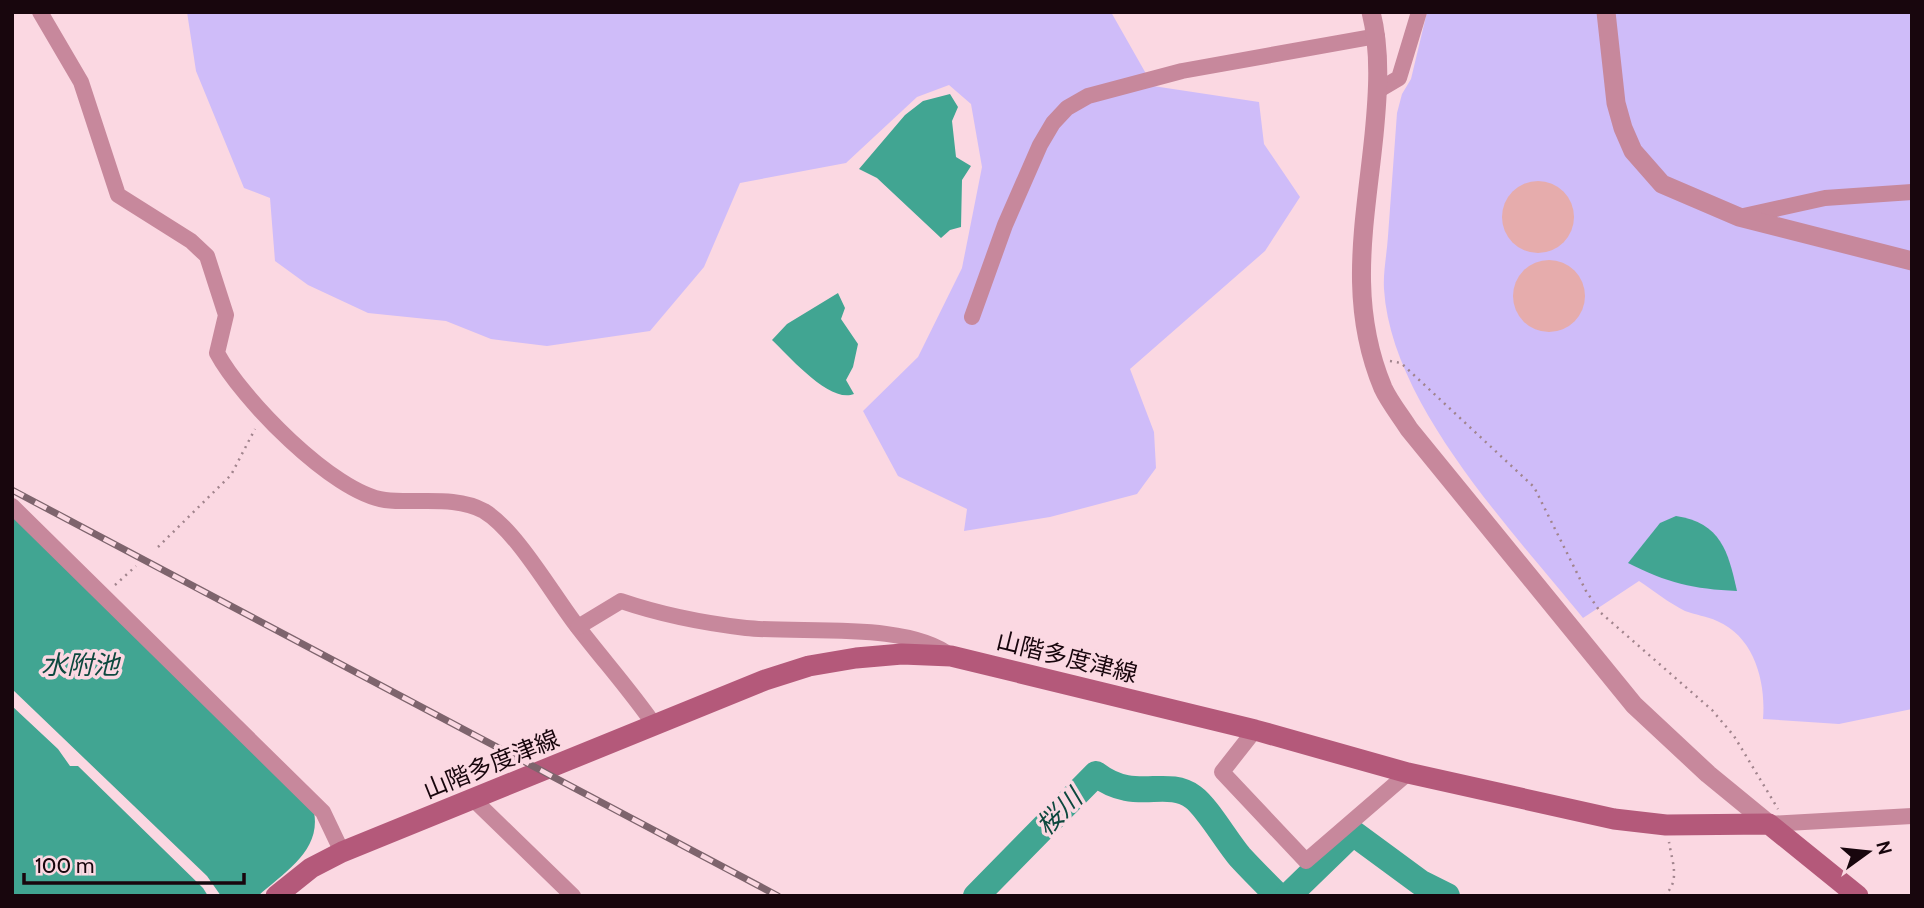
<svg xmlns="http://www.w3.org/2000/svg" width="1924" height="908" viewBox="0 0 1924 908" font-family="Cabin,'Noto Sans JP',sans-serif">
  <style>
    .green { fill: #cfbcf9 }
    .water { fill: #41a592 }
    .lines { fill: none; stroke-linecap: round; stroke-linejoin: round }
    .river { stroke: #41a592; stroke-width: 26 }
    .building { fill: #e6acac }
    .path { stroke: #a1848d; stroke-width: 2.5; stroke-dasharray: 2 5; stroke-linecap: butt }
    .minor { stroke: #c7889c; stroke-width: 16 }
    .tertiary { stroke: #c7889c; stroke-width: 19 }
    .secondary { stroke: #b4597a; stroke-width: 21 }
    .rail-casing { stroke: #7e646d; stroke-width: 7 }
    .rail { stroke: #fbd8e2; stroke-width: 4.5; stroke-dasharray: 13; stroke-linecap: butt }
    .labels { text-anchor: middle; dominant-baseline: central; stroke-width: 7; stroke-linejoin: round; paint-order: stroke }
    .street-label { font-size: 24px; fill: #18060d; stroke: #fbd8e2 }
    .water-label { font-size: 26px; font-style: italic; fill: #0d483e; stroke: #fbd8e2 }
  </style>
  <rect width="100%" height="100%" fill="#fbd8e2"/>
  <g class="green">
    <polygon points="187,12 1111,12 1153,86 1259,102 1264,144 1300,197 1265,251 1130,369 1154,432 1156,468 1137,494 1050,517 964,531 967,509 898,476 863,411 918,357 962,268 982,167 971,104 949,85 917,97 846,163 740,183 704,267 650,331 547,346 491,339 446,321 368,313 308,285 275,261 270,198 244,188 196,71"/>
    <path d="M1427 12H1912V709L1839 724 1763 719C1766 683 1755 637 1717 621 1707 616 1695 615 1685 611 1669 603 1654 591 1639 581L1583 618C1513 531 1391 405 1384 289 1383 272 1387 253 1388 236 1391 195 1394 154 1397 113L1402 94 1411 79Z"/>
  </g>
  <g class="water">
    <polygon points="950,94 958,107 952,121 956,157 971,166 962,180 961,227 950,230 941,238 877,178 859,169 905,115 923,101"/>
    <path d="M838 293 845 308 841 319 858 344 853 367 846 380 854 394C830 404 789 356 772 340L787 324Z"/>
    <path d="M12 512 312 804C326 848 287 870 258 896H221L207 876 12 689Z"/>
    <path d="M1676 516C1721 523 1728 551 1737 591 1693 589 1667 583 1628 563L1660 523Z"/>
    <polygon points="12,706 58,749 70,766 78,766 203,888 208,896 12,896"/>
  </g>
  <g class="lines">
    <g class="river">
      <path d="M976 896 1096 774C1135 804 1165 777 1193 797 1207 807 1227 842 1240 857 1252 870 1265 883 1278 896"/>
      <polyline points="1288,896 1353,833 1421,883 1447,896"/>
    </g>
  </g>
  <g class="building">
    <circle cx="1538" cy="217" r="36"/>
    <circle cx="1549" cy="296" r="36"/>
  </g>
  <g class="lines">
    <g class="path">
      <polyline points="1390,361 1401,363 1534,487 1586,591 1601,613 1712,710 1734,736 1778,809"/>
      <polyline points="158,547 231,475 255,429"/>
      <polyline points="115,585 136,566"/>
      <path d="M1664 896C1681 881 1672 862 1669 842"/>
    </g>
    <g class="minor">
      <path d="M40 12 81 82 118 195 191 241 207 256 226 315 217 353C241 398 333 493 385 500 416 504 455 495 484 511 516 530 553 595 577 626 603 660 631 691 655 726"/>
      <polyline points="1377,91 1399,78 1419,12"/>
      <polyline points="1739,217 1825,198 1912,192"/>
      <polyline points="972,317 1005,225 1040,145 1053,123 1067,108 1088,96 1182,71 1377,36"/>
      <polyline points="12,506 323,812 342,852"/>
      <path d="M578 627 621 601C662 615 703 623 746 628 803 634 907 621 951 656"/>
      <polyline points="1255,730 1222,772 1306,861 1408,773"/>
      <polyline points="473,799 573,896"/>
      <polyline points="1769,824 1912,816"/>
    </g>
    <g class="tertiary">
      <path d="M1371 12C1381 51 1378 94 1374 135 1365 224 1347 302 1383 388 1390 403 1401 416 1409 429L1634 705 1708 774 1769 824"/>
      <polyline points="1606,12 1616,103 1623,128 1633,151 1662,184 1739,217 1912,261"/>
    </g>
    <polyline class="secondary" points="276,896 311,868 342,852 765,680 809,666 856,658 902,654 951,656 1255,730 1408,773 1614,819 1666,825 1769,824 1858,896"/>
    <defs>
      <polyline id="rail" points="12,490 778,896"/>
    </defs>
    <use href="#rail" class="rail-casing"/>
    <use href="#rail" class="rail"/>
  </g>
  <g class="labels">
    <g class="street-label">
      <text transform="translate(1067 657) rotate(14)">山階多度津線</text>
      <text transform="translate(491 764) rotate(-22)">山階多度津線</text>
    </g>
    <g class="water-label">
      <text x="80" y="665">水附池</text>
      <text transform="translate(1059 812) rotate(-45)">桜川</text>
    </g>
  </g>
  <rect width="1924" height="908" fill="none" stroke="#18060d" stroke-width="28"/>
  <g transform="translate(1868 852) rotate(75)" stroke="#fbd8e2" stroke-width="5" paint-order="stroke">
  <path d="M0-5L12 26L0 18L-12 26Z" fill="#18060d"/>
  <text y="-10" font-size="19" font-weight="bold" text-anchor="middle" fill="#18060d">N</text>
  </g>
  <path d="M24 873v10h220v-10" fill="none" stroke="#18060d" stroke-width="3.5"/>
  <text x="35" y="873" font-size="21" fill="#18060d" stroke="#fbd8e2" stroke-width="5" paint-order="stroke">100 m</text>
</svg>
